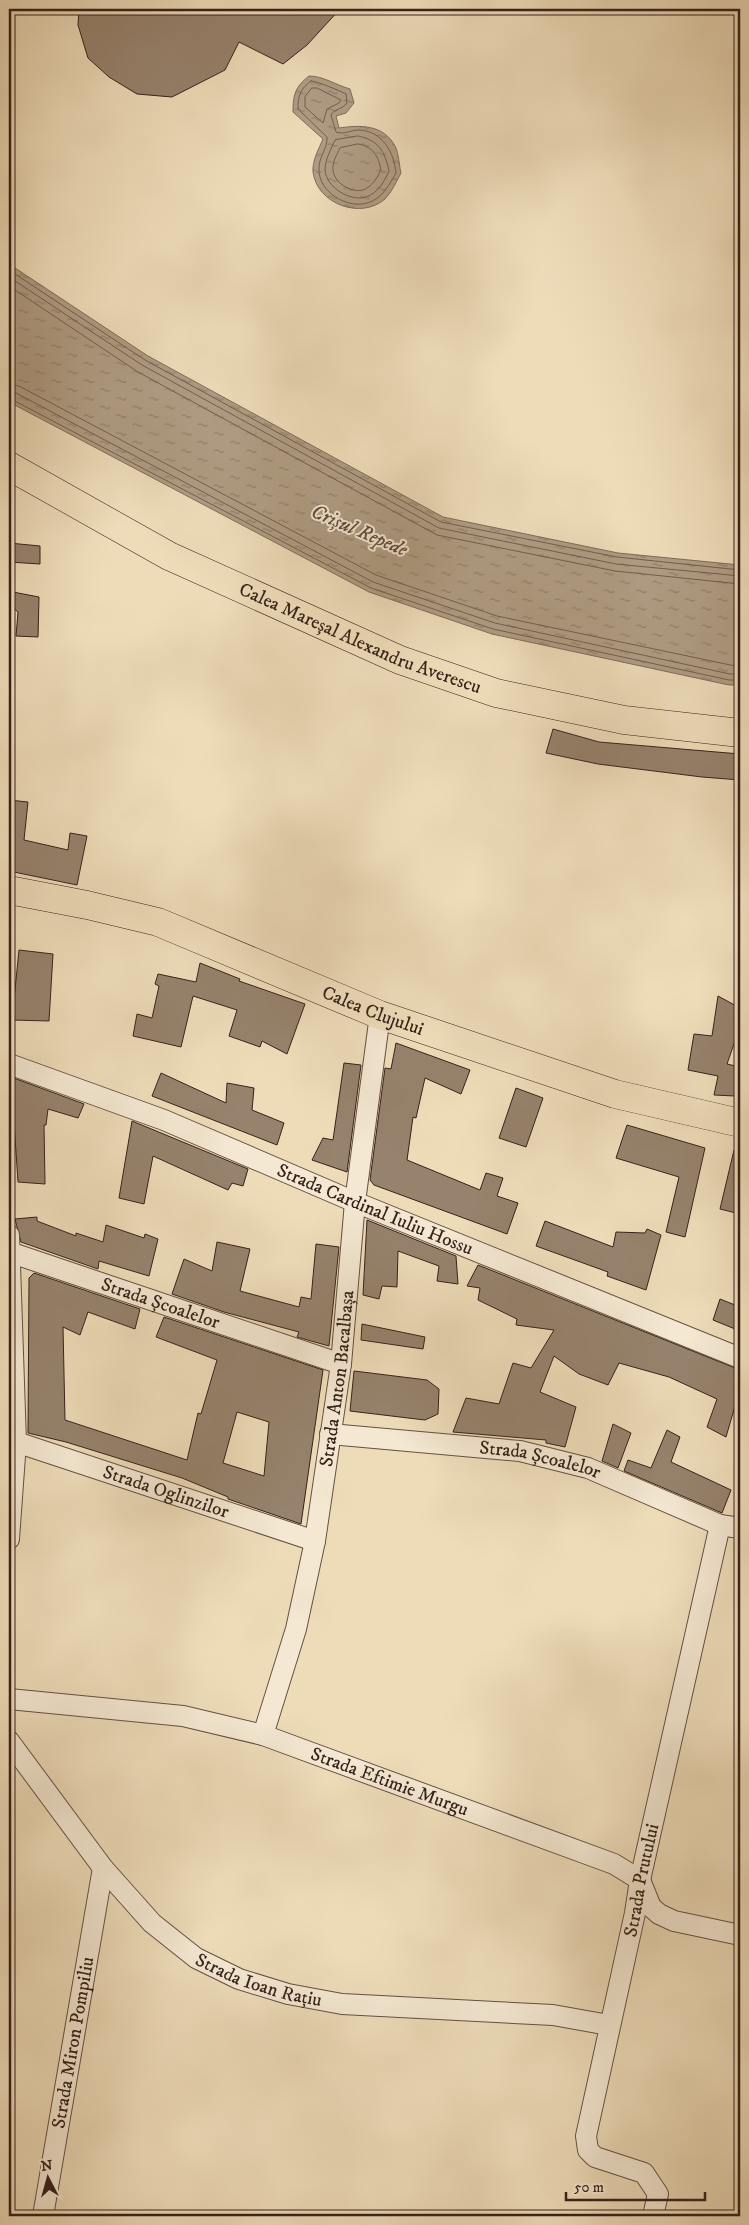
<svg xmlns="http://www.w3.org/2000/svg" width="749" height="2225" viewBox="0 0 749 2225" font-family="'IM FELL DW Pica',serif">
  <style>
    .water { fill: url(#water-ripples); stroke: #7f6b59 }
    .lines { fill: none; stroke-linecap: round; stroke-linejoin: round }
    .shore { stroke: #725e4e; stroke-width: 1 }
    .building { fill: #96826d; stroke: #36211a; fill-rule: evenodd }
    .street-casing { stroke: #645042; stroke-width: 22 }
    .primary-casing { stroke: #36211a; stroke-width: 29 }
    .street { stroke: #f4e8d2; stroke-width: 20 }
    .primary { stroke: #eedcb9; stroke-width: 28 }
    .labels { text-anchor: middle; dominant-baseline: central; stroke-width: 4; stroke-linejoin: round; paint-order: stroke }
    .street-label { font-size: 19px; fill: #36211a; stroke: #f4e8d2 }
    .water-label { font-size: 20px; font-style: italic; fill: #604c3f; stroke: #f4e8d2 }
  </style>
  <defs>
    <pattern id="water-ripples" width="26" height="14" patternUnits="userSpaceOnUse" patternTransform="scale(1.25)"><rect width="26" height="14" fill="#af9c83"/><path d="M2 4q2-2 4 0t4 0M15 11q2-2 4 0t4 0" fill="none" stroke="#8f7f6a"/></pattern>
  </defs>
  <rect width="100%" height="100%" fill="#eedcb9"/>
  <filter id="stains"><feTurbulence type="fractalNoise" baseFrequency=".004" numOctaves="4"/><feColorMatrix values="0 0 0 0 .2 0 0 0 0 .09 0 0 0 0 .02 0 0 0 .5 -.17"/></filter>
  <radialGradient id="worn" r=".72"><stop offset=".6" stop-color="#630" stop-opacity="0"/><stop offset="1" stop-color="#630" stop-opacity=".3"/></radialGradient>
  <g class="water">
    <path d="M309 76C323 76 336 85 350 89L354 103 346 113 336 116 339 128C360 125 383 124 395 146 399 154 399 165 401 173 396 182 392 192 385 199 361 220 317 204 313 172 312 161 319 148 323 139L293 112C293 95 295 87 309 76Z"/>
    <polygon points="9,264 148,356 443,517 618,553 740,565 740,685 729,685 492,634 369,592 9,402"/>
  </g>
  <g class="lines">
    <g class="shore">
      <path d="M311 81C317 81 340 91 346 94L347 103C343 109 334 109 331 115L336 132C344 135 351 130 359 130 383 131 394 153 396 173 389 185 382 199 367 203 347 209 319 192 319 170 318 158 328 148 327 137L298 109C298 96 300 89 311 81Z"/>
      <polygon points="312,88 317,88 341,100 339,103 327,109 323,123 305,107 305,97"/>
      <path d="M358 136C379 140 385 152 389 171 384 182 378 193 366 197 350 202 326 187 325 170 325 160 331 149 335 140Z"/>
      <path d="M358 144C374 147 378 156 381 170 377 178 372 187 363 190 351 193 334 183 333 170 332 163 337 154 340 148Z"/>
      <polyline points="9,270 145,360 441,522 617,557 740,570"/>
      <polyline points="9,277 142,365 439,528 616,564 740,576"/>
      <polyline points="9,286 138,372 437,535 615,571 740,584"/>
      <polyline points="9,384 19,386 376,575 497,616 740,667"/>
      <polyline points="9,392 16,393 373,582 495,623 730,674 740,674"/>
      <polyline points="9,398 371,588 493,629 729,680 740,680"/>
    </g>
  </g>
  <g class="building">
    <polygon points="79,9 340,9 307,45 283,64 239,42 225,70 172,97 137,94 109,77 88,58 78,25"/>
    <polygon points="9,543 40,546 40,564 9,562"/>
    <polygon points="13,592 39,597 38,637 16,636 18,612 12,607"/>
    <polygon points="553,729 599,742 740,754 740,780 702,777 598,764 546,753"/>
    <polygon points="9,800 28,802 24,840 68,850 70,833 87,836 77,885 9,871"/>
    <polygon points="19,950 53,954 49,1021 12,1020"/>
    <polygon points="200,963 240,979 239,981 305,1004 287,1054 262,1041 260,1047 229,1036 237,1010 193,996 181,1047 133,1036 137,1014 152,1018 159,986 155,984 158,974 196,982"/>
    <polygon points="718,996 740,1008 740,1035 737,1035 727,1064 740,1067 735,1096 714,1095 718,1076 688,1070 694,1034 712,1036"/>
    <polygon points="396,1043 470,1070 461,1094 425,1078 416,1118 413,1117 407,1160 480,1190 486,1173 503,1178 497,1196 518,1203 507,1234 374,1185 370,1180 385,1068 391,1069"/>
    <polygon points="344,1063 361,1065 347,1172 312,1160 323,1138 333,1140"/>
    <polygon points="161,1073 226,1103 227,1083 254,1088 252,1110 284,1123 277,1145 152,1096"/>
    <polygon points="11,1077 84,1104 78,1118 48,1109 46,1125 44,1125 45,1184 18,1182"/>
    <polygon points="516,1088 543,1098 526,1147 499,1138"/>
    <polygon points="132,1121 248,1169 243,1186 232,1183 228,1190 153,1156 144,1204 119,1198"/>
    <polygon points="627,1125 705,1148 685,1237 666,1232 679,1177 616,1158"/>
    <polygon points="734,1150 740,1150 740,1214 720,1209"/>
    <polygon points="37,1217 37,1221 76,1236 76,1233 103,1242 106,1225 144,1238 145,1234 158,1239 149,1276 99,1261 98,1269 21,1242 15,1219"/>
    <polygon points="367,1220 456,1256 458,1284 437,1281 439,1266 398,1251 397,1287 382,1286 379,1299 363,1295"/>
    <polygon points="545,1221 613,1247 616,1232 645,1233 647,1229 661,1235 646,1290 607,1276 608,1272 536,1246"/>
    <polygon points="217,1242 250,1249 240,1291 299,1307 301,1297 311,1299 316,1244 339,1247 329,1346 297,1337 299,1332 224,1312 172,1294 184,1259 212,1271"/>
    <polygon points="478,1265 740,1370 740,1389 726,1437 707,1427 717,1399 669,1377 619,1363 608,1385 579,1374 554,1356 540,1392 576,1407 565,1447 546,1443 546,1440 453,1432 466,1398 499,1404 513,1363 531,1368 554,1330 516,1325 517,1319 478,1300 480,1288 467,1286"/>
    <path d="M34 1273 140 1309 135 1329 88 1312 80 1335 63 1327 65 1420 187 1460 198 1413 201 1414 217 1360 156 1337 164 1317 323 1370 301 1524 228 1499V1497L182 1478 66 1442 28 1433 29 1278ZM237 1412 269 1422 264 1476 223 1463Z"/>
    <polygon points="720,1299 740,1307 740,1331 713,1320"/>
    <polygon points="362,1324 425,1337 423,1349 361,1340"/>
    <polygon points="354,1371 427,1380 439,1389 438,1414 425,1420 350,1411"/>
    <polygon points="613,1424 631,1433 618,1468 602,1461"/>
    <polygon points="667,1430 680,1437 671,1462 731,1490 722,1513 624,1471 628,1460 651,1468"/>
  </g>
  <g class="lines">
    <defs>
      <g id="street">
        <path id="s1" d="M9 1064 164 1120 355 1202 740 1358"/>
        <polyline points="9,1235 16,1442 9,1539"/>
        <path id="s2" d="M9 1252 341 1364"/>
        <path id="s3" d="M330 1434 520 1451 588 1468 720 1525 740 1528"/>
        <path id="s4" d="M16 1442 315 1541"/>
        <path id="s5" d="M9 1699 183 1716 263 1735 614 1864 640 1880 651 1907 659 1914 674 1921 740 1935"/>
        <path id="s6" d="M263 1735 296 1629 315 1541 341 1364 355 1202 380 1015"/>
        <path id="s7" d="M9 1741 103 1868 152 1923 196 1958 239 1979 288 1994 342 2004 553 2015 609 2025"/>
        <path id="s8" d="M43 2216 103 1868"/>
        <path id="s9" d="M653 2216 658 2194 644 2173 595 2157 588 2150 586 2136 635 1913 640 1880 720 1525"/>
      </g>
      <g id="primary">
        <path id="s10" d="M9 466 169 556 400 660 496 693 624 720 740 733"/>
        <path id="s11" d="M9 890 87 905 158 922 380 1015 615 1094 740 1123"/>
      </g>
    </defs>
    <use href="#street" class="street-casing"/>
    <use href="#primary" class="primary-casing"/>
    <use href="#street" class="street"/>
    <use href="#primary" class="primary"/>
  </g>
  <g class="labels">
    <g class="street-label">
      <text stroke="none"><textPath href="#s10" startOffset="392">Calea Mareșal Alexandru Averescu</textPath></text>
      <text stroke="none"><textPath href="#s11" startOffset="385">Calea Clujului</textPath></text>
      <text stroke="none"><textPath href="#s1" startOffset="394">Strada Cardinal Iuliu Hossu</textPath></text>
      <text stroke="none"><textPath href="#s2" startOffset="160">Strada Școalelor</textPath></text>
      <text stroke="none"><textPath href="#s6" startOffset="365">Strada Anton Bacalbașa</textPath></text>
      <text stroke="none"><textPath href="#s3" startOffset="212">Strada Școalelor</textPath></text>
      <text stroke="none"><textPath href="#s4" startOffset="158">Strada Oglinzilor</textPath></text>
      <text stroke="none"><textPath href="#s5" startOffset="392">Strada Eftimie Murgu</textPath></text>
      <text stroke="none"><textPath href="#s9" startOffset="385">Strada Prutului</textPath></text>
      <text stroke="none"><textPath href="#s7" startOffset="355">Strada Ioan Rațiu</textPath></text>
      <text stroke="none"><textPath href="#s8" startOffset="176">Strada Miron Pompiliu</textPath></text>
    </g>
    <g class="water-label">
      <text transform="translate(359 531) rotate(23)">Crișul Repede</text>
    </g>
  </g>
  <rect width="749" height="2225" fill="none" stroke="#eedcb9" stroke-width="30"/>
  <rect x="10" y="10" width="729" height="2205" fill="none" stroke="#36211a" stroke-width="2.5"/>
  <rect x="15" y="15" width="719" height="2195" fill="none" stroke="#36211a"/>
  <g transform="translate(48 2178) rotate(354)" stroke="#f4e8d2" stroke-width="4" paint-order="stroke">
  <path d="M0-4L9 19L0 12L-9 19Z" fill="#36211a"/>
  <text y="-8" font-size="14" font-weight="bold" text-anchor="middle" fill="#36211a">N</text>
  </g>
  <path d="M566 2192v8h139v-8" fill="none" stroke="#36211a" stroke-width="2.5"/>
  <text x="574" y="2192" font-size="15" fill="#36211a" stroke="#f4e8d2" stroke-width="4" paint-order="stroke">50 m</text>
  <rect width="100%" height="100%" filter="url(#stains)"/>
  <rect width="100%" height="100%" fill="url(#worn)"/>
</svg>
